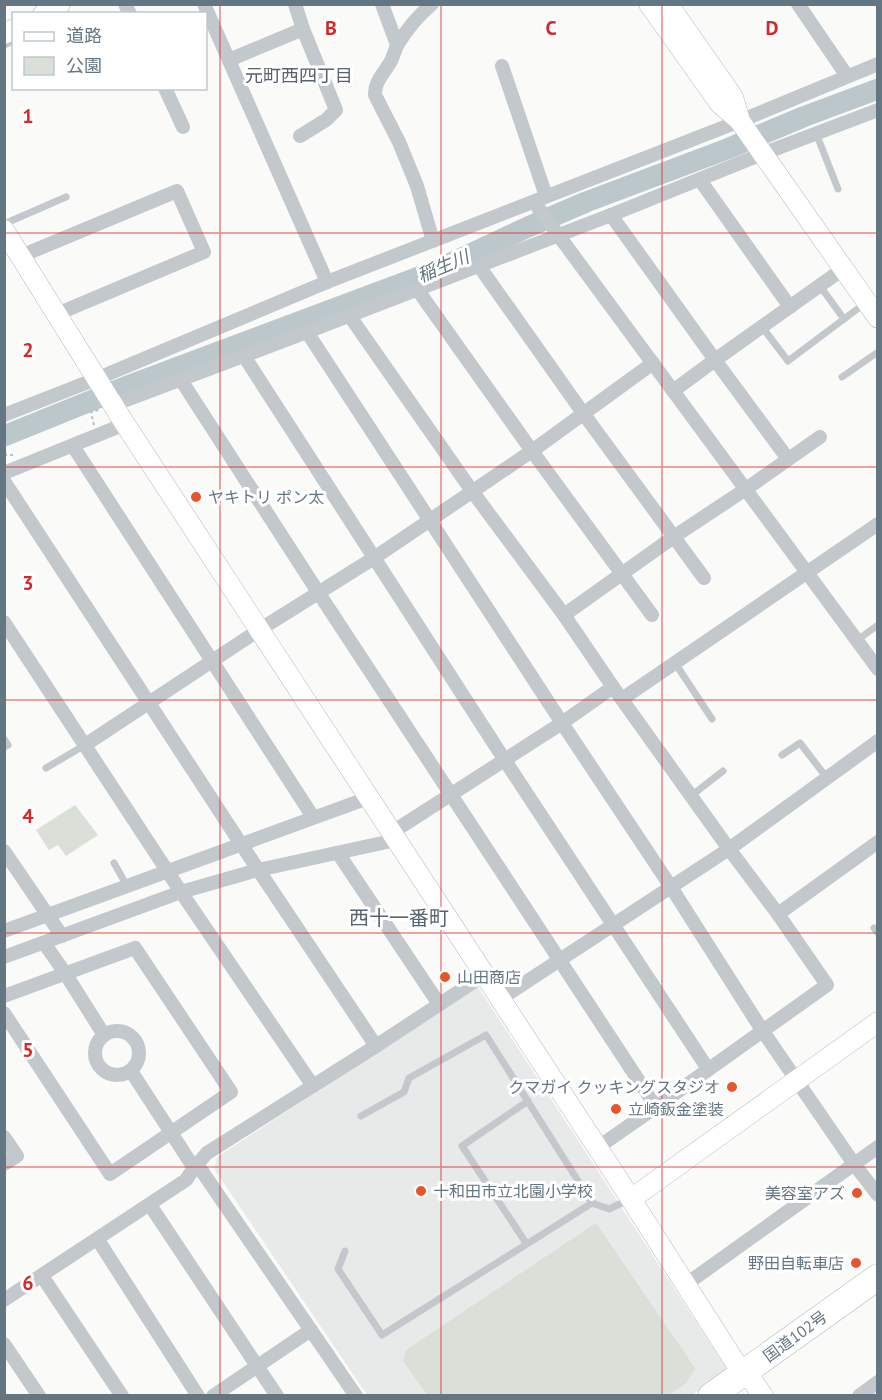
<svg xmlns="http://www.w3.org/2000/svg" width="882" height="1400" viewBox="0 0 882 1400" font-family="'PT Sans','Noto Sans JP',sans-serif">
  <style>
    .built { fill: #e8e9e9 }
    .green { fill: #dadfd7 }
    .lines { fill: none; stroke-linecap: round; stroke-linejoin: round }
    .stream { stroke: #bbc7cb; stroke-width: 4 }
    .river { stroke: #bbc7cb; stroke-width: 21 }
    .secondary-casing { stroke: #b3babf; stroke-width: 21 }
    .highway-casing { stroke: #b4b9bd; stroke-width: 27 }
    .path { stroke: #bbbfc2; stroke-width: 2; stroke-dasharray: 3 3; stroke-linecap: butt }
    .lane { stroke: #c3c8cc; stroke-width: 7 }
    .street { stroke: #c3c8cc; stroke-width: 14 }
    .secondary { stroke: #fff; stroke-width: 20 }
    .highway { stroke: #fff; stroke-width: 26 }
    .grid { fill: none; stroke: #d62828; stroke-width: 1.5; stroke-opacity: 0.55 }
    .poi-dot { fill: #e4572e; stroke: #fff; stroke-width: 2 }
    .labels { text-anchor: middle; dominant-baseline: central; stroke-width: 6; stroke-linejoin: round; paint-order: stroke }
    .poi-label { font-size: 16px; fill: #657683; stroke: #fff; text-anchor: start }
    .street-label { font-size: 16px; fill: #657683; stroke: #fff }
    .neighbourhood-label { font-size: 18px; fill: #57646e; stroke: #fff }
    .water-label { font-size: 18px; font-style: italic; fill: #60757c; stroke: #fff }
    .quarter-label { font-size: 20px; fill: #57646e; stroke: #fff }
    .grid-label { font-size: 20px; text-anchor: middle; font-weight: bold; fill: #d62828; stroke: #fff; stroke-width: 6; stroke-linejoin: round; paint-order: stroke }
  </style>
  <rect width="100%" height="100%" fill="#fafaf8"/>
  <polygon class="built" points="478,987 728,1371 692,1395 367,1395 215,1170 217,1157"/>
  <g class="green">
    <polygon points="75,805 98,835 66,856 58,845 49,850 36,830"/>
    <polygon points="596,1223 695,1368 686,1383 668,1396 427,1395 403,1361 406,1350"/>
  </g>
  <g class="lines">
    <polyline class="stream" points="4,47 14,42"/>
    <polyline class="river" points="4,436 130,385 432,272 528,227 586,202 727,149 803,117 878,89"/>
    <defs>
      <g id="secondary">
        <polyline points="649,4 720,104 740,121"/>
        <polyline points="668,4 733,97 740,121 744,127 878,318"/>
        <polyline points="43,14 60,4"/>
        <polyline points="4,34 14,29"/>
        <polyline points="4,230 125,424 631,1199 735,1362 752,1380 763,1396"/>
        <polyline points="631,1199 878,1022"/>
      </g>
      <polyline id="highway" points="711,1396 878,1277"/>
    </defs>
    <use href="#secondary" class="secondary-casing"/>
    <use href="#highway" class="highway-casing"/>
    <g class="path">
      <polyline points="94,425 91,412 99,410"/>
      <polyline points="4,455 13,455"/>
    </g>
    <g class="lane">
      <polyline points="816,133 838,189"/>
      <polyline points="4,224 66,197"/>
      <polyline points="820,286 844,319"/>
      <polyline points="762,327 788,361 864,304"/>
      <polyline points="842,377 878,352"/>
      <polyline points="856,641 878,625"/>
      <polyline points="675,663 712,719"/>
      <polyline points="4,739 8,745 4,747"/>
      <polyline points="782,755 800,743 827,778"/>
      <polyline points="46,768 85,745"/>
      <polyline points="691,796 723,771"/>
      <polyline points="114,863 127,886"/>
      <polyline points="874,928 878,933"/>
      <polyline points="361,1116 404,1092 409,1078 486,1035 592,1203 609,1209 628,1200"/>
      <polyline points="526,1243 462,1146 528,1101"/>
      <polyline points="345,1251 338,1269 382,1335 592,1203"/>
    </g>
    <g class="street">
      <polyline points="125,4 130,14"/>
      <polyline points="204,4 327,282"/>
      <polyline points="295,4 303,29 336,110 326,120 300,136"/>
      <polyline points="382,4 397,45"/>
      <path d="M432 4C419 15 407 29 398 44 395 49 394 55 391 61 385 72 374 82 375 95L399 142 417 186 433 241"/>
      <polyline points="798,4 847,76"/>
      <polyline points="229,60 303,29"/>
      <polyline points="502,66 546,196"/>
      <polyline points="165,88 183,127"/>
      <polyline points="700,180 790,307"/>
      <polyline points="534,202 878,669"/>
      <polyline points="611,215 715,360 788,459"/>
      <polyline points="21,256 177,191 204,252 57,314"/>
      <polyline points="479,266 583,413 704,578"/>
      <polyline points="417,289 532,451 652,615"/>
      <polyline points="349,315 472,491 564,615 613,687 729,849 778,914 827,985 656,1107"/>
      <polyline points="307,332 562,723 671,887 762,1030 854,1164 878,1195"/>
      <polyline points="244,356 504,759 708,1069"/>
      <polyline points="181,380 318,592 656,1107 597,1148"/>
      <polyline points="673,391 715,360 843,269"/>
      <polyline points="113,405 307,332 611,215 762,154 878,110"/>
      <polyline points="4,415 96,379 327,282 740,121 878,64"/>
      <polyline points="73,446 313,817"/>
      <polyline points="4,473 125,424"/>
      <polyline points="4,481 241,844 376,1046"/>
      <polyline points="564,615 675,536 746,489 820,437"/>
      <polyline points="4,622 181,892 313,1086"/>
      <polyline points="622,699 878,524"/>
      <polyline points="85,745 259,630 374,558 532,451 653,363"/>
      <polyline points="391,833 562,723 613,687"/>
      <polyline points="4,851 62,936"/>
      <polyline points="338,853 439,1004"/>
      <polyline points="778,914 878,842"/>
      <polyline points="4,931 368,798"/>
      <polyline points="44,943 65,973 104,1035"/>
      <polyline points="4,957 181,892 258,870 396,840"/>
      <polyline points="4,996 135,948 231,1092 110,1174 4,1013"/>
      <polyline points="500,999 729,849 878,741"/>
      <circle cx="117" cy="1053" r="22"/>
      <polyline points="131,1071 194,1168"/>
      <polyline points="4,1137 17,1156 4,1164"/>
      <polyline points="197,1164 356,1396"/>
      <polyline points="150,1205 277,1396"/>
      <polyline points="98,1240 198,1396"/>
      <polyline points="42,1276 122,1396"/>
      <polyline points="685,1285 878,1147"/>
      <polyline points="4,1300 186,1180 194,1168 207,1153 376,1046 484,975"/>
      <polyline points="4,1344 39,1396"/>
      <polyline points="213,1396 311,1330"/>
      <polyline points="859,1396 878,1382"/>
    </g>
    <use href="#secondary" class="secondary"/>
    <use href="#highway" class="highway"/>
  </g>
  <path class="grid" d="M220 4V1396M441 4V1396M662 4V1396M4 233H878M4 467H878M4 700H878M4 933H878M4 1167H878"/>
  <g class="poi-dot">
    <circle cx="196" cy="497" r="6"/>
    <circle cx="445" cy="977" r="6"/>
    <circle cx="732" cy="1087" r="6"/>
    <circle cx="616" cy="1109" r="6"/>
    <circle cx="421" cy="1191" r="6"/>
    <circle cx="857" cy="1193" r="6"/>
    <circle cx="856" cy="1263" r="6"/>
  </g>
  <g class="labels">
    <g class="poi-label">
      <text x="208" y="497">ヤキトリ ポン太</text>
      <text x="457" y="977">山田商店</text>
      <text x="720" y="1087" text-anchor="end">クマガイ クッキングスタジオ</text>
      <text x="628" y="1109">立崎鈑金塗装</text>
      <text x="433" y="1191">十和田市立北園小学校</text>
      <text x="845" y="1193" text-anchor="end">美容室アズ</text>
      <text x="844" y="1263" text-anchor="end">野田自転車店</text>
    </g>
    <g class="street-label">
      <text transform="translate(795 1336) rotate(-36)">国道102号</text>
    </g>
    <g class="neighbourhood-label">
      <text x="299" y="75">元町西四丁目</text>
    </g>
    <g class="water-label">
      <text transform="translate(443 266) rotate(-23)">稲生川</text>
    </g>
    <g class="quarter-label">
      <text x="399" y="918">西十一番町</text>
    </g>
  </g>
  <g class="grid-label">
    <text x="331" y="35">B</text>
    <text x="551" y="35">C</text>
    <text x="772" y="35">D</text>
    <text x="28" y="123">1</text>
    <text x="28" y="357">2</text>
    <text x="28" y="590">3</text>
    <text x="28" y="823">4</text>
    <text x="28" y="1057">5</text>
    <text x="28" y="1290">6</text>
  </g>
  <rect width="882" height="1400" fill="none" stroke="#657683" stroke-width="12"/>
  <rect x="12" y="12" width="195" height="78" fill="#ffffff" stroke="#c1c8cd" stroke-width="1.5"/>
  <rect x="24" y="32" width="30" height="9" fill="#ffffff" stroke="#c1c8cd" stroke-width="1.5"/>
  <text x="66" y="42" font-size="18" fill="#657683">道路</text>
  <rect x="24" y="57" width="30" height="18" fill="#dadfd7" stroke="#c1c8cd" stroke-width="1.5"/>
  <text x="66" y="72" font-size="18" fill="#657683">公園</text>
</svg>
